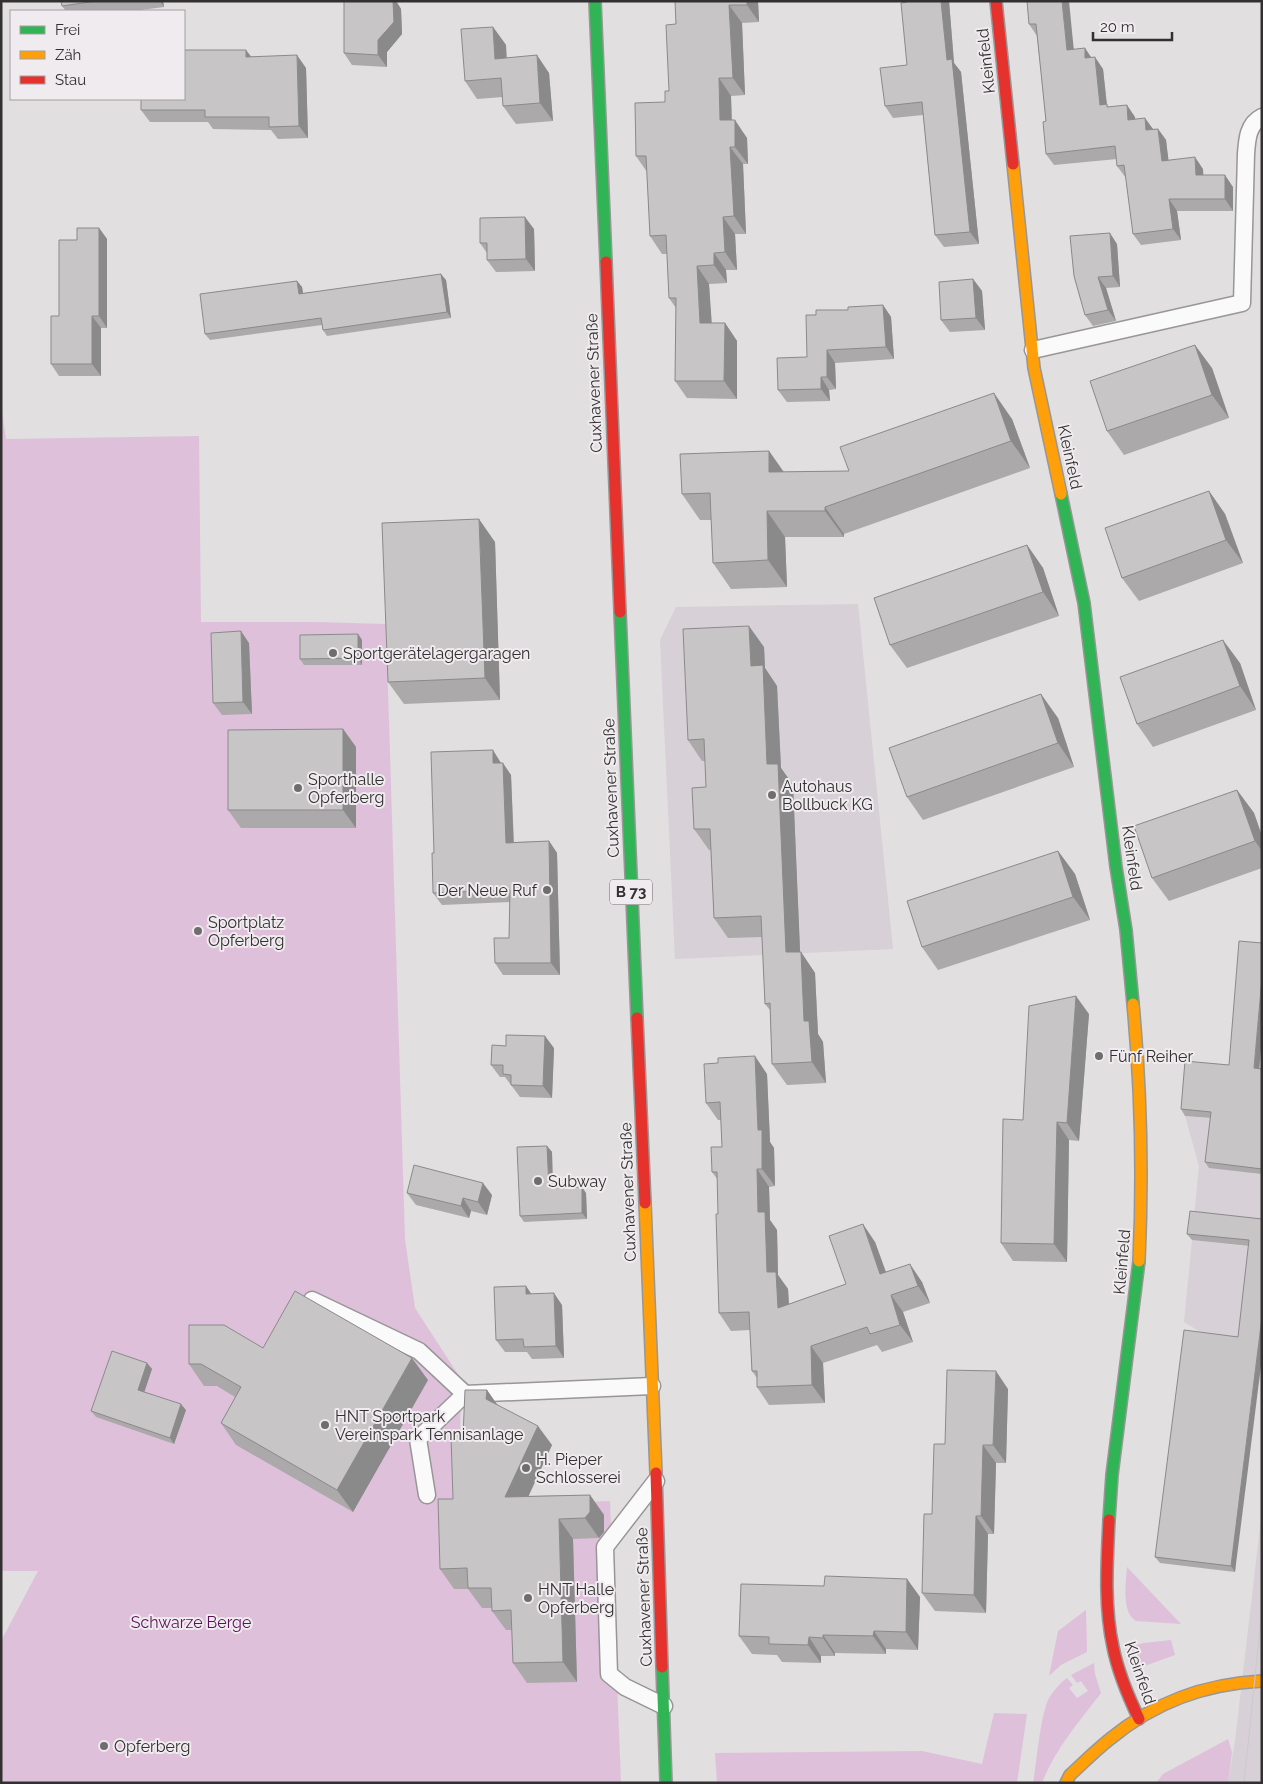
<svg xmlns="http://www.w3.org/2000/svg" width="1263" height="1784" viewBox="0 0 1263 1784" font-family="Raleway,sans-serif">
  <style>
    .built { fill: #d7d0d6 }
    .green { fill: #dfc0db }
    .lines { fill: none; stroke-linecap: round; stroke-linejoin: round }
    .lane-casing { stroke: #989697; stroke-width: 19 }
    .fast-casing { stroke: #989697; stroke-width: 14 }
    .slow-casing { stroke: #989697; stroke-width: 14 }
    .jam-casing { stroke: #989697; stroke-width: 14 }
    .lane { stroke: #fafafa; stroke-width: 16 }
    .fast { stroke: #30b455; stroke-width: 11 }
    .slow { stroke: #ff9f0a; stroke-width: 11 }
    .jam { stroke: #e5322d; stroke-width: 11 }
    .tram { stroke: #cbcaca; stroke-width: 1 }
    .wall { fill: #aba9aa }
    .shaded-wall { fill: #8b8a8b }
    .building { fill: #c7c5c6; stroke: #8b8a8b }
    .poi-dot { fill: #6f6d6e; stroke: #efebee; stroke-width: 2 }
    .labels { text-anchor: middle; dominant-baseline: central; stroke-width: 4; stroke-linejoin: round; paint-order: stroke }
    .shield { fill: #efebee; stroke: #6b686a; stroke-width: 1 }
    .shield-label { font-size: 15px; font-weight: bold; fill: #323031 }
    .street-label { font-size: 16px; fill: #323031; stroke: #efebee }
    .poi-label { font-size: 16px; fill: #323031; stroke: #efebee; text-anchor: start }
    .park-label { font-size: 16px; fill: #5c1158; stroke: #efebee }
  </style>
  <rect width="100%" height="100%" fill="#e1dfe0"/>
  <g class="built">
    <polygon points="858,604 893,949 675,959 660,640 676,607"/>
    <polygon points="1185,1116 1262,1123 1262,1224 1194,1217 1199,1166"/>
    <polygon points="1192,1240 1253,1247 1233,1411 1212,1339 1184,1322"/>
    <polygon points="1262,1510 1262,1783 1228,1783 1235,1741"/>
  </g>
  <g class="green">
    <polygon points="1,405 6,439 199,436 201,622 317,622 386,624 405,1239 415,1308 461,1379 459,1506 610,1501 621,1783 1,1783 1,1641 38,1571 1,1571"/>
    <path d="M1127 1567 1181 1624 1136 1621C1121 1612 1126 1582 1127 1567Z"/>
    <polygon points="1086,1610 1087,1652 1061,1665 1049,1676 1058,1631"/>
    <polygon points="1171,1640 1175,1655 1136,1669 1128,1647 1144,1643"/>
    <path d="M1094 1663 1095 1674 1101 1693C1079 1722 1055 1749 1042 1783H1033C1037 1761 1040 1716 1049 1698 1054 1690 1060 1683 1067 1678L1073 1685 1069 1688 1077 1698 1088 1691 1081 1681 1077 1683 1071 1675Z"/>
    <polygon points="994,1713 1027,1714 1017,1783 717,1783 715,1753 922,1751 982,1764"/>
    <polygon points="1228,1739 1232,1752 1228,1783 1156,1783 1163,1774"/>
  </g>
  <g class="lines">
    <defs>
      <g id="lane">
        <path d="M1033 350 1242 303 1246 154C1247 139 1248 124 1262 117"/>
        <polyline points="312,1300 419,1351 465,1394"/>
        <polyline points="656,1481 605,1547 609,1674 625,1687 664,1706"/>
        <polyline points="427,1495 418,1439 465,1394 652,1386"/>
      </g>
      <g id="fast">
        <polyline points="595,1 606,262"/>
        <polyline points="1061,494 1084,603 1116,867 1126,930 1133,1004"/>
        <polyline points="620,612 637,1018"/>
        <polyline points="1109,1520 1112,1475 1139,1261"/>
        <polyline points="662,1667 666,1783"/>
      </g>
      <g id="slow">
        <polyline points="1013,164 1034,368 1061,494"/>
        <path d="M1133 1004C1141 1089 1143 1175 1139 1261"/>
        <polyline points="645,1203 656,1473"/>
        <path d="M1066 1783 1070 1775C1083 1763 1096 1750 1110 1739 1155 1702 1204 1684 1262 1681"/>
      </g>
      <g id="jam">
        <polyline points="996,1 1013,164"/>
        <polyline points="606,262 620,612"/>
        <polyline points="637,1018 645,1203"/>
        <polyline points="656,1473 662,1667"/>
        <path d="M1109 1520C1107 1562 1104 1606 1113 1647 1118 1672 1128 1696 1139 1719"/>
      </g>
    </defs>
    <use href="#lane" class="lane-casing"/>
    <use href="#fast" class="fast-casing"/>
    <use href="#slow" class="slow-casing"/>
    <use href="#jam" class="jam-casing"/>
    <use href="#lane" class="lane"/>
    <use href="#fast" class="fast"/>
    <use href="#slow" class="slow"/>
    <use href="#jam" class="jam"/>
    <polyline class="tram" points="1244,1783 1262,1610"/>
  </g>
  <g class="wall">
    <polygon points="61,1 163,1 164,7 133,11 66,11 62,6"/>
    <polygon points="344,1 396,1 401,9 402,34 387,52 387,67 352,65 344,53"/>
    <polygon points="675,1 758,1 759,22 742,23 745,95 731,96 732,120 747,138 748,164 743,164 746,234 735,234 737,270 726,270 727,283 709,284 711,323 725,323 737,341 737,399 687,398 675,381 676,308 669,298 667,254 662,254 650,236 647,172 636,156 665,102 669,91 676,24"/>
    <polygon points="907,1 949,1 954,63 961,72 979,244 944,247 935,235 923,115 893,118 885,106 907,65"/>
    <polygon points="1027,1 1074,49 1091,57 1103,69 1107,104 1108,107 1135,117 1135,119 1153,129 1158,129 1166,140 1168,160 1203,169 1203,175 1233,187 1233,211 1177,211 1181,240 1141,245 1133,234 1126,178 1117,166 1117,159 1054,165 1046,154 1046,121 1037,36 1029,24"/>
    <polygon points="493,27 506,45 506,58 549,73 553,121 516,124 503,106 503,97 477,99 465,81"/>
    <polygon points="246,50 251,57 306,68 308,138 278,139 271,130 213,129 208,122 150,122 141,110"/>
    <polygon points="99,228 107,239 107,328 101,328 101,376 59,376 51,364 59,316 77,240"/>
    <polygon points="534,229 535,271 496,272 487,260 487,253 480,243"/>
    <polygon points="1117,244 1120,287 1106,288 1116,321 1093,326 1085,315 1074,276"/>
    <polygon points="973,279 982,291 985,330 950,332 941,320"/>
    <polygon points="446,280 451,318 327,336 323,330 322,325 210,340 205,334 297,281 302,287 303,293"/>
    <polygon points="883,305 891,317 894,359 835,363 836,389 829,390 830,401 787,402 778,390 807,357 816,315"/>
    <polygon points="1212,368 1229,418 1124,455 1107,431"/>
    <polygon points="1012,419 1030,468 844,534 844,537 785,537 787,587 731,589 713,563 711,520 700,520 682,494 769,451 784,472 849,471"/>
    <polygon points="1209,491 1225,514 1243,563 1139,601 1122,578"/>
    <polygon points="495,542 500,700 404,704 388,682"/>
    <polygon points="1027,545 1043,568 1059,616 907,668 890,645"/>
    <polygon points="358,634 362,640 362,665 304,665 300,659"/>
    <polygon points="249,643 252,714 222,715 213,703"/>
    <polygon points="764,647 765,668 777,686 781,768 793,785 800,952 801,952 815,973 818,1034 823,1042 826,1083 787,1085 772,1064 770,1010 765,1004 762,937 728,938 714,918 711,850 709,850 694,829 706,787 705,761 702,761 688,740"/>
    <polygon points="1240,663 1256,710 1153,747 1137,724"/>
    <polygon points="1058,718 1074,767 923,820 907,797"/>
    <polygon points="343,729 356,747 356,828 241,828 228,810"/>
    <polygon points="501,763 511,775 514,842 549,841 557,853 560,975 503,975 495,963 509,938 510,902 442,905 433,893 434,853"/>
    <polygon points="1237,790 1254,813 1262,836 1262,868 1169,901 1152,878"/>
    <polygon points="1058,851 1075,874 1090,920 938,970 922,947"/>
    <polygon points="1089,1014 1079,1141 1069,1140 1067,1262 1013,1261 1001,1243 1023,1120"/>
    <polygon points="554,1048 552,1098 520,1097 505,1077 500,1077 491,1065"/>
    <polygon points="1259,1068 1262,1069 1262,1174 1209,1168 1205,1162 1211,1118 1185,1116 1181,1109"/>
    <polygon points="767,1074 770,1142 774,1148 775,1186 769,1187 770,1220 777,1230 778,1275 788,1289 789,1304 846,1284 875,1242 886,1272 922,1282 930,1303 903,1312 913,1342 882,1352 877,1345 823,1363 825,1403 769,1405 757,1387 757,1378 752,1371 750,1330 731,1331 719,1313 718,1180 712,1172 722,1147 721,1120 718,1120 706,1103"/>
    <polygon points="547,1146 552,1152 553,1187 586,1193 587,1219 524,1222 520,1216"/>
    <polygon points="407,1193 492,1195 487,1215 471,1211 469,1218 416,1205"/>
    <polygon points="1262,1219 1235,1572 1160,1563 1155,1557 1238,1337 1249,1246 1192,1240 1187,1234"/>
    <polygon points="526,1286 531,1294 562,1305 564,1358 532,1359 527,1352 505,1352 496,1340"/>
    <polygon points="263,1348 428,1380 353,1512 236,1445 221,1423 235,1397 217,1386 204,1386 189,1364"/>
    <polygon points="147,1363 152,1369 144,1392 186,1410 174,1444 96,1417 91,1411"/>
    <polygon points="1008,1389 1006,1463 996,1463 994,1534 988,1534 986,1613 935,1611 922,1593 932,1514"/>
    <polygon points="487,1390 497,1405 552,1445 528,1496 590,1495 604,1515 604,1532 599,1538 573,1539 577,1682 527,1683 513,1663 512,1630 506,1630 492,1611 492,1608 482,1608 468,1589 454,1589 440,1569 453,1499 463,1436"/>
    <polygon points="907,1579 920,1597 918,1650 886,1649 886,1654 835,1653 835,1656 821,1656 821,1663 782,1662 777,1655 752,1654 739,1636 824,1586"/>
  </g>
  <g class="shaded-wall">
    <polygon points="160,1 163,1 164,7"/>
    <polygon points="393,1 396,1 401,9 402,34 387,52 387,67 378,55 378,40"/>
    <polygon points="747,1 758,1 759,22 747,5"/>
    <polygon points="941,1 949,1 954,63 961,72 979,244 970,232 947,60"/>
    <polygon points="1062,1 1069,1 1075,62 1067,50"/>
    <polygon points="729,5 742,23 745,95 733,78"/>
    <polygon points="493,27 506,45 508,77 495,59"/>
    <polygon points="1085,48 1093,60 1085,58"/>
    <polygon points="246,50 255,62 246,57"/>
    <polygon points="297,55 306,68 308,138 299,126"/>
    <polygon points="537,55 549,73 553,121 540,103"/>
    <polygon points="1095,57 1103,69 1108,117 1100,105"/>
    <polygon points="719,78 731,96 732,138 720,120"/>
    <polygon points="1127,105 1135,117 1136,131 1128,120"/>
    <polygon points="1145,118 1153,129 1146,130"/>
    <polygon points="735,120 747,138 748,164 735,147"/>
    <polygon points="1158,129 1166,140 1170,172 1162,161"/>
    <polygon points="730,147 743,164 746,234 734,216"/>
    <polygon points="1195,157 1203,169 1204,187 1196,175"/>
    <polygon points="1225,175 1233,187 1233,211 1225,199"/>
    <polygon points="1169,199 1177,211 1181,240 1173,229"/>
    <polygon points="525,217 534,229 535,271 526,259"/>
    <polygon points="723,217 735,234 737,270 725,252"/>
    <polygon points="99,228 107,239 107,328 99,316"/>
    <polygon points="1110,233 1117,244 1120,287 1113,276"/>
    <polygon points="714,253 726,270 727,283 714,265"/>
    <polygon points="697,266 709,284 713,340 700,323"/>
    <polygon points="441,274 446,280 451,318 447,312"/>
    <polygon points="1098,277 1106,288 1116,321 1108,310"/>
    <polygon points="973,279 982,291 985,330 976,318"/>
    <polygon points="297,281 302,287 304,300 299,294"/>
    <polygon points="883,305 891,317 894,359 886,347"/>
    <polygon points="92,316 101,328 101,376 92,364"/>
    <polygon points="725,323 737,341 737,399 724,381"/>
    <polygon points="1195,345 1212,368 1229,418 1212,395"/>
    <polygon points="827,350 835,363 836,389 827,377"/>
    <polygon points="821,377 829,390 830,401 821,389"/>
    <polygon points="994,393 1012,419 1030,468 1011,441"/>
    <polygon points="769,451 787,477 769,472"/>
    <polygon points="1209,491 1225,514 1243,563 1226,540"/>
    <polygon points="825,507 844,534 844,537 825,511"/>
    <polygon points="767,511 785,537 787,587 768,560"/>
    <polygon points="479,519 495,542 500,700 485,678"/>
    <polygon points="1027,545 1043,568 1059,616 1043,592"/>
    <polygon points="749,626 764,647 765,668 777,686 781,768 793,785 801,973 786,952 767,764 751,666"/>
    <polygon points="241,631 249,643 252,714 243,702"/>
    <polygon points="358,634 362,640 362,665 358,658"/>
    <polygon points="1223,640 1240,663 1256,710 1240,686"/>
    <polygon points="1041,694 1058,718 1074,767 1058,743"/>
    <polygon points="343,729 356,747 356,828 343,810"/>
    <polygon points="493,750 501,763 493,763"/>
    <polygon points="503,763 511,775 514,855 506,843"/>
    <polygon points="1237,790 1254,813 1262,836 1262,851 1255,841"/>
    <polygon points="549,841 557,853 560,975 551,963"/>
    <polygon points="1058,851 1075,874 1090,920 1073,897"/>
    <polygon points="801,952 815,973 818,1034 823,1042 826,1083 812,1062 804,1021"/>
    <polygon points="1262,978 1262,1036 1259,1074 1254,1068"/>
    <polygon points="1076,996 1089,1014 1079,1141 1067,1123"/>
    <polygon points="545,1036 554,1048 552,1098 543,1086"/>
    <polygon points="755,1056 767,1074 770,1142 774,1148 775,1186 762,1169 758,1130"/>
    <polygon points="1057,1122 1069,1140 1067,1262 1054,1244"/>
    <polygon points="547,1146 552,1152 553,1194 549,1188"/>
    <polygon points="757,1169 769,1187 770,1220 777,1230 778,1275 788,1289 790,1325 778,1308 767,1272 758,1212"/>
    <polygon points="483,1183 492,1195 487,1215 478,1202"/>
    <polygon points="582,1187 586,1193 587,1219 582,1213"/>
    <polygon points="463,1198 471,1211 469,1218 461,1206"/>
    <polygon points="863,1224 875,1242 893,1292 880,1274"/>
    <polygon points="910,1264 922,1282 930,1303 918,1286"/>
    <polygon points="526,1286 534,1298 526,1294"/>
    <polygon points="554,1293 562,1305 564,1358 556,1346"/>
    <polygon points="891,1295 903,1312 913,1342 900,1325"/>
    <polygon points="1262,1317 1262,1358 1235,1572 1231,1566"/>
    <polygon points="811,1346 823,1363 825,1403 812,1385"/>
    <polygon points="412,1358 428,1380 353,1512 337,1490"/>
    <polygon points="147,1363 152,1369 143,1396 138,1390"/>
    <polygon points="996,1371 1008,1389 1006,1463 993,1445"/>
    <polygon points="487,1390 501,1410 486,1399"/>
    <polygon points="181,1404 186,1410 174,1444 170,1438"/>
    <polygon points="538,1426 552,1445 519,1517 505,1497"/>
    <polygon points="983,1445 996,1463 994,1534 981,1516"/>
    <polygon points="590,1495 604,1515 604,1532 599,1538 585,1518"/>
    <polygon points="976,1516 988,1534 986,1613 974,1595"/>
    <polygon points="559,1519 573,1539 577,1682 563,1662"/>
    <polygon points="907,1579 920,1597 918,1650 906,1632"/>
    <polygon points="874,1631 886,1649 886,1654 873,1636"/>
    <polygon points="823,1635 835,1653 835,1656 823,1638"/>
    <polygon points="809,1637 821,1656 821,1663 808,1645"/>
  </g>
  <g class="building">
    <polygon points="61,1 96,1 62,6"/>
    <polygon points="344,1 393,1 394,22 378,40 378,55 344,53"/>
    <polygon points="675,1 747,1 747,5 729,5 733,78 719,78 720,120 735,120 735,147 730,147 734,216 723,217 725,252 714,253 714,265 697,266 700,323 725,323 724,381 675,381 676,298 669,298 666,235 650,236 646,156 636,156 635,103 665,102 665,91 669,91 666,25 676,24"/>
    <polygon points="907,1 941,1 947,60 952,59 970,232 935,235 922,102 885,106 880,68 907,65 901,3 907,2"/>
    <polygon points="1027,1 1062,1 1067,50 1085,48 1085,58 1095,57 1100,105 1107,104 1107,107 1127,105 1128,120 1145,118 1146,130 1158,129 1162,161 1195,157 1196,175 1225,175 1225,199 1169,199 1173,229 1133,234 1124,165 1117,166 1115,146 1046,154 1043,122 1046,121 1036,24 1029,24"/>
    <polygon points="493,27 495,59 537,55 540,103 503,106 501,78 465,81 461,29"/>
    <polygon points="184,50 246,50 246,57 297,55 299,126 269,127 269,117 205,117 205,110 141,110 141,99 184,99"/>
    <polygon points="525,217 526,259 487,260 487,243 480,243 480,218"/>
    <polygon points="77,228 99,228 99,316 92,316 92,364 51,364 51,316 59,316 59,240 77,240"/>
    <polygon points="1110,233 1113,276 1098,277 1108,310 1085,315 1074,276 1070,236"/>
    <polygon points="441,274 447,312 323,330 321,318 205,334 200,294 297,281 299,294"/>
    <polygon points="973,279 976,318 941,320 939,282"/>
    <polygon points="883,305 886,347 827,350 827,377 821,377 821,389 778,390 777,358 807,357 806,315 816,315 816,310 848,310 848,307"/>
    <polygon points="1195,345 1212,395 1107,431 1090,381"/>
    <polygon points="994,393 1011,441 825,507 825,511 767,511 768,560 713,563 710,493 682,494 680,454 769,451 769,472 849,471 840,447"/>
    <polygon points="1209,491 1226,540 1122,578 1105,528"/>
    <polygon points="479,519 485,678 388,682 382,523"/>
    <polygon points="1027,545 1043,592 890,645 874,598"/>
    <polygon points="749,626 751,666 763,665 767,764 778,764 786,952 801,952 804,1021 809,1021 812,1062 772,1064 770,1003 765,1004 761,916 714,918 710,829 694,829 692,788 706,787 704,739 688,740 683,629"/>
    <polygon points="241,631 243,702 213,703 211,633"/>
    <polygon points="358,634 358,658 300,659 300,635"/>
    <polygon points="1223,640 1240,686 1137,724 1120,677"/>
    <polygon points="1041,694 1058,743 907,797 889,748"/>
    <polygon points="343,729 343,810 228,810 228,730"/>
    <polygon points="493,750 493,763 503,763 506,843 549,841 551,963 495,963 494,938 509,938 510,890 433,893 432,853 434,853 431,752"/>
    <polygon points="1237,790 1255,841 1152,878 1134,826"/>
    <polygon points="1058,851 1073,897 922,947 907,901"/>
    <polygon points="1239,941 1262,943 1262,978 1254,1068 1262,1069 1262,1169 1205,1162 1211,1112 1181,1109 1185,1061 1229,1065"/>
    <polygon points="1076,996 1067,1123 1057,1122 1054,1244 1001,1243 1003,1119 1023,1120 1029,1006"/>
    <polygon points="506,1035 545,1036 543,1086 511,1085 511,1075 503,1074 503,1065 491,1065 492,1045 506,1046"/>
    <polygon points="755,1056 758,1130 762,1130 762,1169 757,1169 758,1212 765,1212 767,1272 776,1272 778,1308 846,1284 829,1236 863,1224 880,1274 910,1264 918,1286 891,1295 900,1325 870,1334 867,1327 811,1346 812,1385 757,1387 757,1371 752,1371 749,1312 719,1313 716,1214 718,1214 717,1172 712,1172 711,1147 722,1147 720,1102 706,1103 704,1064 718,1063 718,1058"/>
    <polygon points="547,1146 549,1188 582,1187 582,1213 520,1216 517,1147"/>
    <polygon points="414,1165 483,1183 478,1202 463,1198 461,1206 407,1193"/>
    <polygon points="1190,1211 1262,1219 1262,1317 1231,1566 1155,1557 1184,1330 1238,1337 1249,1240 1187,1234"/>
    <polygon points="526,1286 526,1294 554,1293 556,1346 524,1347 523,1339 496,1340 494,1287"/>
    <polygon points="295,1291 412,1358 337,1490 221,1423 241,1387 201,1364 189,1364 189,1325 224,1325 263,1348"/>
    <polygon points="112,1351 147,1363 138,1390 181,1404 170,1438 91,1411"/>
    <polygon points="947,1370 996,1371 993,1445 983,1445 981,1516 976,1516 974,1595 922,1593 924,1514 932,1514 934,1444 945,1444"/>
    <polygon points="465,1390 487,1390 486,1399 538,1426 505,1497 590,1495 590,1512 585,1518 559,1519 563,1662 513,1663 511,1610 492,1611 491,1588 468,1588 467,1568 440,1569 438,1499 453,1499 451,1436 463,1436"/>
    <polygon points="825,1576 907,1579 906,1632 874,1631 873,1636 823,1635 823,1638 809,1637 808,1645 769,1644 769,1637 739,1636 741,1584 824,1586"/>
  </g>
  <g class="poi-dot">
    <circle cx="333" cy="653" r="5"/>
    <circle cx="298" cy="788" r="5"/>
    <circle cx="772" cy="795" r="5"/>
    <circle cx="547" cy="890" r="5"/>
    <circle cx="198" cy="931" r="5"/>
    <circle cx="1099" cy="1056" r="5"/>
    <circle cx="538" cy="1181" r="5"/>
    <circle cx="325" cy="1425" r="5"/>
    <circle cx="526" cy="1468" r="5"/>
    <circle cx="528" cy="1598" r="5"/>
    <circle cx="104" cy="1746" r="5"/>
  </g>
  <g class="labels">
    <rect class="shield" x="610" y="879.5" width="42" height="25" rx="4"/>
    <g class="shield-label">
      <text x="631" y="892">B 73</text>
    </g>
    <g class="street-label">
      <text transform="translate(986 61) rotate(-96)">Kleinfeld</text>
      <text transform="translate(594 383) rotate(-92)">Cuxhavener Straße</text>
      <text transform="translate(1070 457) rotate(78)">Kleinfeld</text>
      <text transform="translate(611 788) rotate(-92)">Cuxhavener Straße</text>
      <text transform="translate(1132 858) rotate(82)">Kleinfeld</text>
      <text transform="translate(628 1192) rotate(-92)">Cuxhavener Straße</text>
      <text transform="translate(1122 1262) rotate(-85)">Kleinfeld</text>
      <text transform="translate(644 1597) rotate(-92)">Cuxhavener Straße</text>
      <text transform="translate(1140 1673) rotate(71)">Kleinfeld</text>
    </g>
    <g class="poi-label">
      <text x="343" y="653">Sportgerätelagergaragen</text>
      <text x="308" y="779">Sporthalle<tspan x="308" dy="18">Opferberg</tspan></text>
      <text x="782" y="786">Autohaus<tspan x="782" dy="18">Bollbuck KG</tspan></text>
      <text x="537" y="890" text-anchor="end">Der Neue Ruf</text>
      <text x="208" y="922">Sportplatz<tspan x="208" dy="18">Opferberg</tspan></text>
      <text x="1109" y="1056">Fünf Reiher</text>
      <text x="548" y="1181">Subway</text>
      <text x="335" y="1416">HNT Sportpark<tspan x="335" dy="18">Vereinspark Tennisanlage</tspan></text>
      <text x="536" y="1459">H. Pieper<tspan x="536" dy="18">Schlosserei</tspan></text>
      <text x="538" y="1589">HNT Halle<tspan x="538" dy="18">Opferberg</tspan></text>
      <text x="114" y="1746">Opferberg</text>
    </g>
    <g class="park-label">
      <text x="191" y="1622">Schwarze Berge</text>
    </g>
  </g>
  <rect width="1263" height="1784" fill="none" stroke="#323031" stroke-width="5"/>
  <rect x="10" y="10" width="175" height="90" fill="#efebee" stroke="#a3a0a2"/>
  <rect x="20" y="26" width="25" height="8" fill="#30b455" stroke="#a3a0a2"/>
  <text x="55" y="35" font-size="15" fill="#323031">Frei</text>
  <rect x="20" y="51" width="25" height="8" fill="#ff9f0a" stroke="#a3a0a2"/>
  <text x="55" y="60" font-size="15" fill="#323031">Zäh</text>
  <rect x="20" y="76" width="25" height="8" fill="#e5322d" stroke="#a3a0a2"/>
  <text x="55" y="85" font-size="15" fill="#323031">Stau</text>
  <path d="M1093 32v8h79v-8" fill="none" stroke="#323031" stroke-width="2.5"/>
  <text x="1100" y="32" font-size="15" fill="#323031" stroke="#efebee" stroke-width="4" paint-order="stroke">20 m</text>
</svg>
